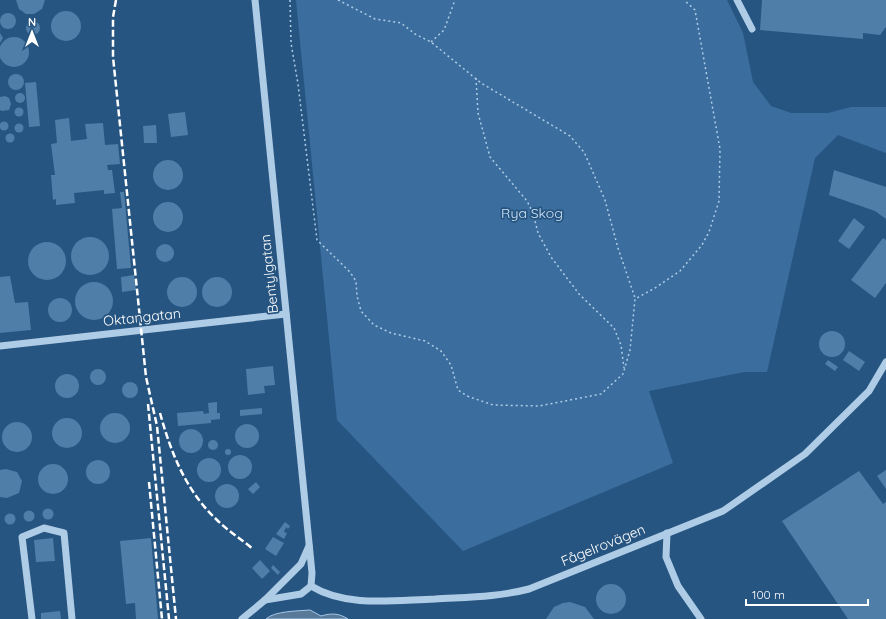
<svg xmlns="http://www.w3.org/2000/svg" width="886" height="619" viewBox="0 0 886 619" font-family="Quicksand,sans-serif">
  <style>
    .green { fill: #3b6e9e }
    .water { fill: #597998; stroke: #a3c7e6 }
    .building { fill: #4f7ea9 }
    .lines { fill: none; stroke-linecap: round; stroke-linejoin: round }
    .path { stroke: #aecce6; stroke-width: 1.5; stroke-dasharray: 2 3; stroke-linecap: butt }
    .minor { stroke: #aecce6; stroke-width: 7 }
    .rail { stroke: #fff; stroke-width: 2.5; stroke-dasharray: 7 3; stroke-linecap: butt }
    .labels { text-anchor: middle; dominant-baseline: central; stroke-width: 3.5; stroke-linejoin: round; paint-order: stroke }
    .park-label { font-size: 14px; fill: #d1e4f5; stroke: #275581 }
    .street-label { font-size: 14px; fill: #fff; stroke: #275581 }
  </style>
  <rect width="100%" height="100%" fill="#275581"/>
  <polygon class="green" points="296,0 727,0 743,33 753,82 771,106 791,113 828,113 851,107 886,107 886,153 838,135 815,158 767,372 744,372 649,391 673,463 463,551 337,420"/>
  <path class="water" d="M310 610 321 616C331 613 339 613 348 619H266C274 611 298 611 310 610Z"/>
  <g class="building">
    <polygon points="16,0 45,0 42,9 34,14 26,14 19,9"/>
    <polygon points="762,0 886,0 886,27 880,35 863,33 863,39 760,30"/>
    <circle cx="66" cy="26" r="15"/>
    <circle cx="8" cy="21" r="8"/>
    <circle cx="33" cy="28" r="7"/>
    <polygon points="0,33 3,38 0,43"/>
    <circle cx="14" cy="52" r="15"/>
    <circle cx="16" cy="82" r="8"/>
    <polygon points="36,82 40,126 29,127 25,83"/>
    <circle cx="20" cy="98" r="5"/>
    <polygon points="5,96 9,98 11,104 9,110 2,111 0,110 0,97"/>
    <circle cx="19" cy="112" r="4.5"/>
    <polygon points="185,112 188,135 171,137 168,114"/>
    <polygon points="69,118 71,141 87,139 85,124 103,123 105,145 118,144 120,164 107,165 108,170 112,170 115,193 104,194 104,190 74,193 75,203 56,205 56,199 53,200 51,175 55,175 51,144 57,143 55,120"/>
    <circle cx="4" cy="126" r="4.5"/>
    <circle cx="19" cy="128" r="4.5"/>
    <polygon points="156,125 157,143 144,143 143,126"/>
    <circle cx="10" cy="138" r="4.5"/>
    <circle cx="168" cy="175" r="15"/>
    <polygon points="834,170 886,187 886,219 875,211 829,195"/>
    <polygon points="120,192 124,192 131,268 117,269 112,209 122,208"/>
    <circle cx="168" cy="217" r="15"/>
    <polygon points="854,218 865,227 849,249 838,241"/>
    <circle cx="90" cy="256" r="19"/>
    <polygon points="883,238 886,240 886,283 875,298 851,280"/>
    <circle cx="47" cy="261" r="19"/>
    <circle cx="165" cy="253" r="9"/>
    <polygon points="134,275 136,290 122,292 121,277"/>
    <polygon points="10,276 15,303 28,302 31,330 0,333 0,277"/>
    <circle cx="182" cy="292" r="15"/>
    <circle cx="217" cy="292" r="15"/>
    <circle cx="94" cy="301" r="19"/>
    <circle cx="60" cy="310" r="12"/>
    <circle cx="832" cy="344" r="13"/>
    <polygon points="849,351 865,362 859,371 843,360"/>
    <polygon points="828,360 838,367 835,371 825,364"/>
    <polygon points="273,366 275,385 264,386 265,393 248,395 246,369"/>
    <circle cx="98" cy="377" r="8"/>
    <circle cx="67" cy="386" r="12"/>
    <circle cx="130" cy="390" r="8"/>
    <polygon points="217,402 217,413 220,413 220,419 211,420 211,423 178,426 177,413 203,411 204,414 209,413 208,403"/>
    <polygon points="262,408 262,414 240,416 240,410"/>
    <circle cx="115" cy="428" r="15"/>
    <circle cx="67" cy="433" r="15"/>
    <circle cx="17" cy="437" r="15"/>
    <circle cx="247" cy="436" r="12"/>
    <circle cx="191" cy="441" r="12"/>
    <circle cx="213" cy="445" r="5"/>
    <circle cx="228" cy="452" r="3"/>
    <circle cx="240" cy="467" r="12"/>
    <circle cx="209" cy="470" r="12"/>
    <circle cx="98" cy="472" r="12"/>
    <circle cx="53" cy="479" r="15"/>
    <polygon points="6,469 17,472 22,481 19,493 7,498 0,497 0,470"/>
    <polygon points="886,470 886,489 877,476"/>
    <polygon points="859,471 883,504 886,502 886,619 848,619 782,521"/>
    <polygon points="256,482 260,487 253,494 248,489"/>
    <circle cx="227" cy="496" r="12"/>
    <circle cx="48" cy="514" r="5.5"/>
    <circle cx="29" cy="516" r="5.5"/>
    <circle cx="10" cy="519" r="5.5"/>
    <polygon points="285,522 290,526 288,529 286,527 284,532 287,533 284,539 276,534"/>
    <polygon points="273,537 284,543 276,556 265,549"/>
    <polygon points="53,538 55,561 36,562 34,540"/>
    <polygon points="151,538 158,619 136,619 135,603 126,604 120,541"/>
    <polygon points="260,560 270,571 262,579 252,568"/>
    <polygon points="273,565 280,572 278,575 271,568"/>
    <circle cx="611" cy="599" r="15"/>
    <polygon points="570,602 585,607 594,619 546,619 554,607 563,603"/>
    <polygon points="60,611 61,619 41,619 41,613"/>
  </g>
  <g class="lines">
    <g class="path">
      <polyline points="290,0 291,43 298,84 317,240 350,272 356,281 357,296 361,311 374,325 391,333 425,341 441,351 451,365 458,390 467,396 493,405 539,406 601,394 623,374 630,350 635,299 655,288 680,271 702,245 709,232 719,201 720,149 695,10 684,0"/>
      <polyline points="338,0 375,19 401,23 415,34 431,42 481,83 570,136 584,152 605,200 618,248 635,298"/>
      <polyline points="431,42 444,30 455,0"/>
      <polyline points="476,78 478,113 490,157 527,201 533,213 538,233 551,257 579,294 614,328 621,345 624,368"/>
    </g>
    <g class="minor">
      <path d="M255 0 312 573 311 586C347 608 395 600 435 599 467 597 498 597 529 589L723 511 805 454 869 391 886 362"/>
      <polyline points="737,0 752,29"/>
      <polyline points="0,346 286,314"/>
      <polyline points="667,533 666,557 678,586 701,619"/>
      <polyline points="265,600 301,594 311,586"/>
      <polyline points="32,619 22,537 44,528 64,533 72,619"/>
      <polyline points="242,619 265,600 301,564 309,546"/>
    </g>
    <g class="rail">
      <polyline points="116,0 113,17 113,57 146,377 157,426 176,619"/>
      <polyline points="148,404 169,619"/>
      <path d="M160 413C171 453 186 491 217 520 228 531 241 539 253 549"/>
      <polyline points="149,482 162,619"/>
    </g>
  </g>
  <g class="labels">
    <g class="park-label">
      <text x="532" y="213">Rya Skog</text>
    </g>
    <g class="street-label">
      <text transform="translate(269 274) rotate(-96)">Bentylgatan</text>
      <text transform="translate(142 317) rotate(-6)">Oktangatan</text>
      <text transform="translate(603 545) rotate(-22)">Fågelrovägen</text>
    </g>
  </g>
  <g transform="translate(32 32)" stroke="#275581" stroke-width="3" paint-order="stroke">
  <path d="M0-3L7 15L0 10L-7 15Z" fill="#ffffff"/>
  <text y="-6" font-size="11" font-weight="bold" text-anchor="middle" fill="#ffffff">N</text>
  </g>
  <path d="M746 599v6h122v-6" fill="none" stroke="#ffffff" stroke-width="2"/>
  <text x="752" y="599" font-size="12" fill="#ffffff" stroke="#275581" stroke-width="3" paint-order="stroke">100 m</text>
</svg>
